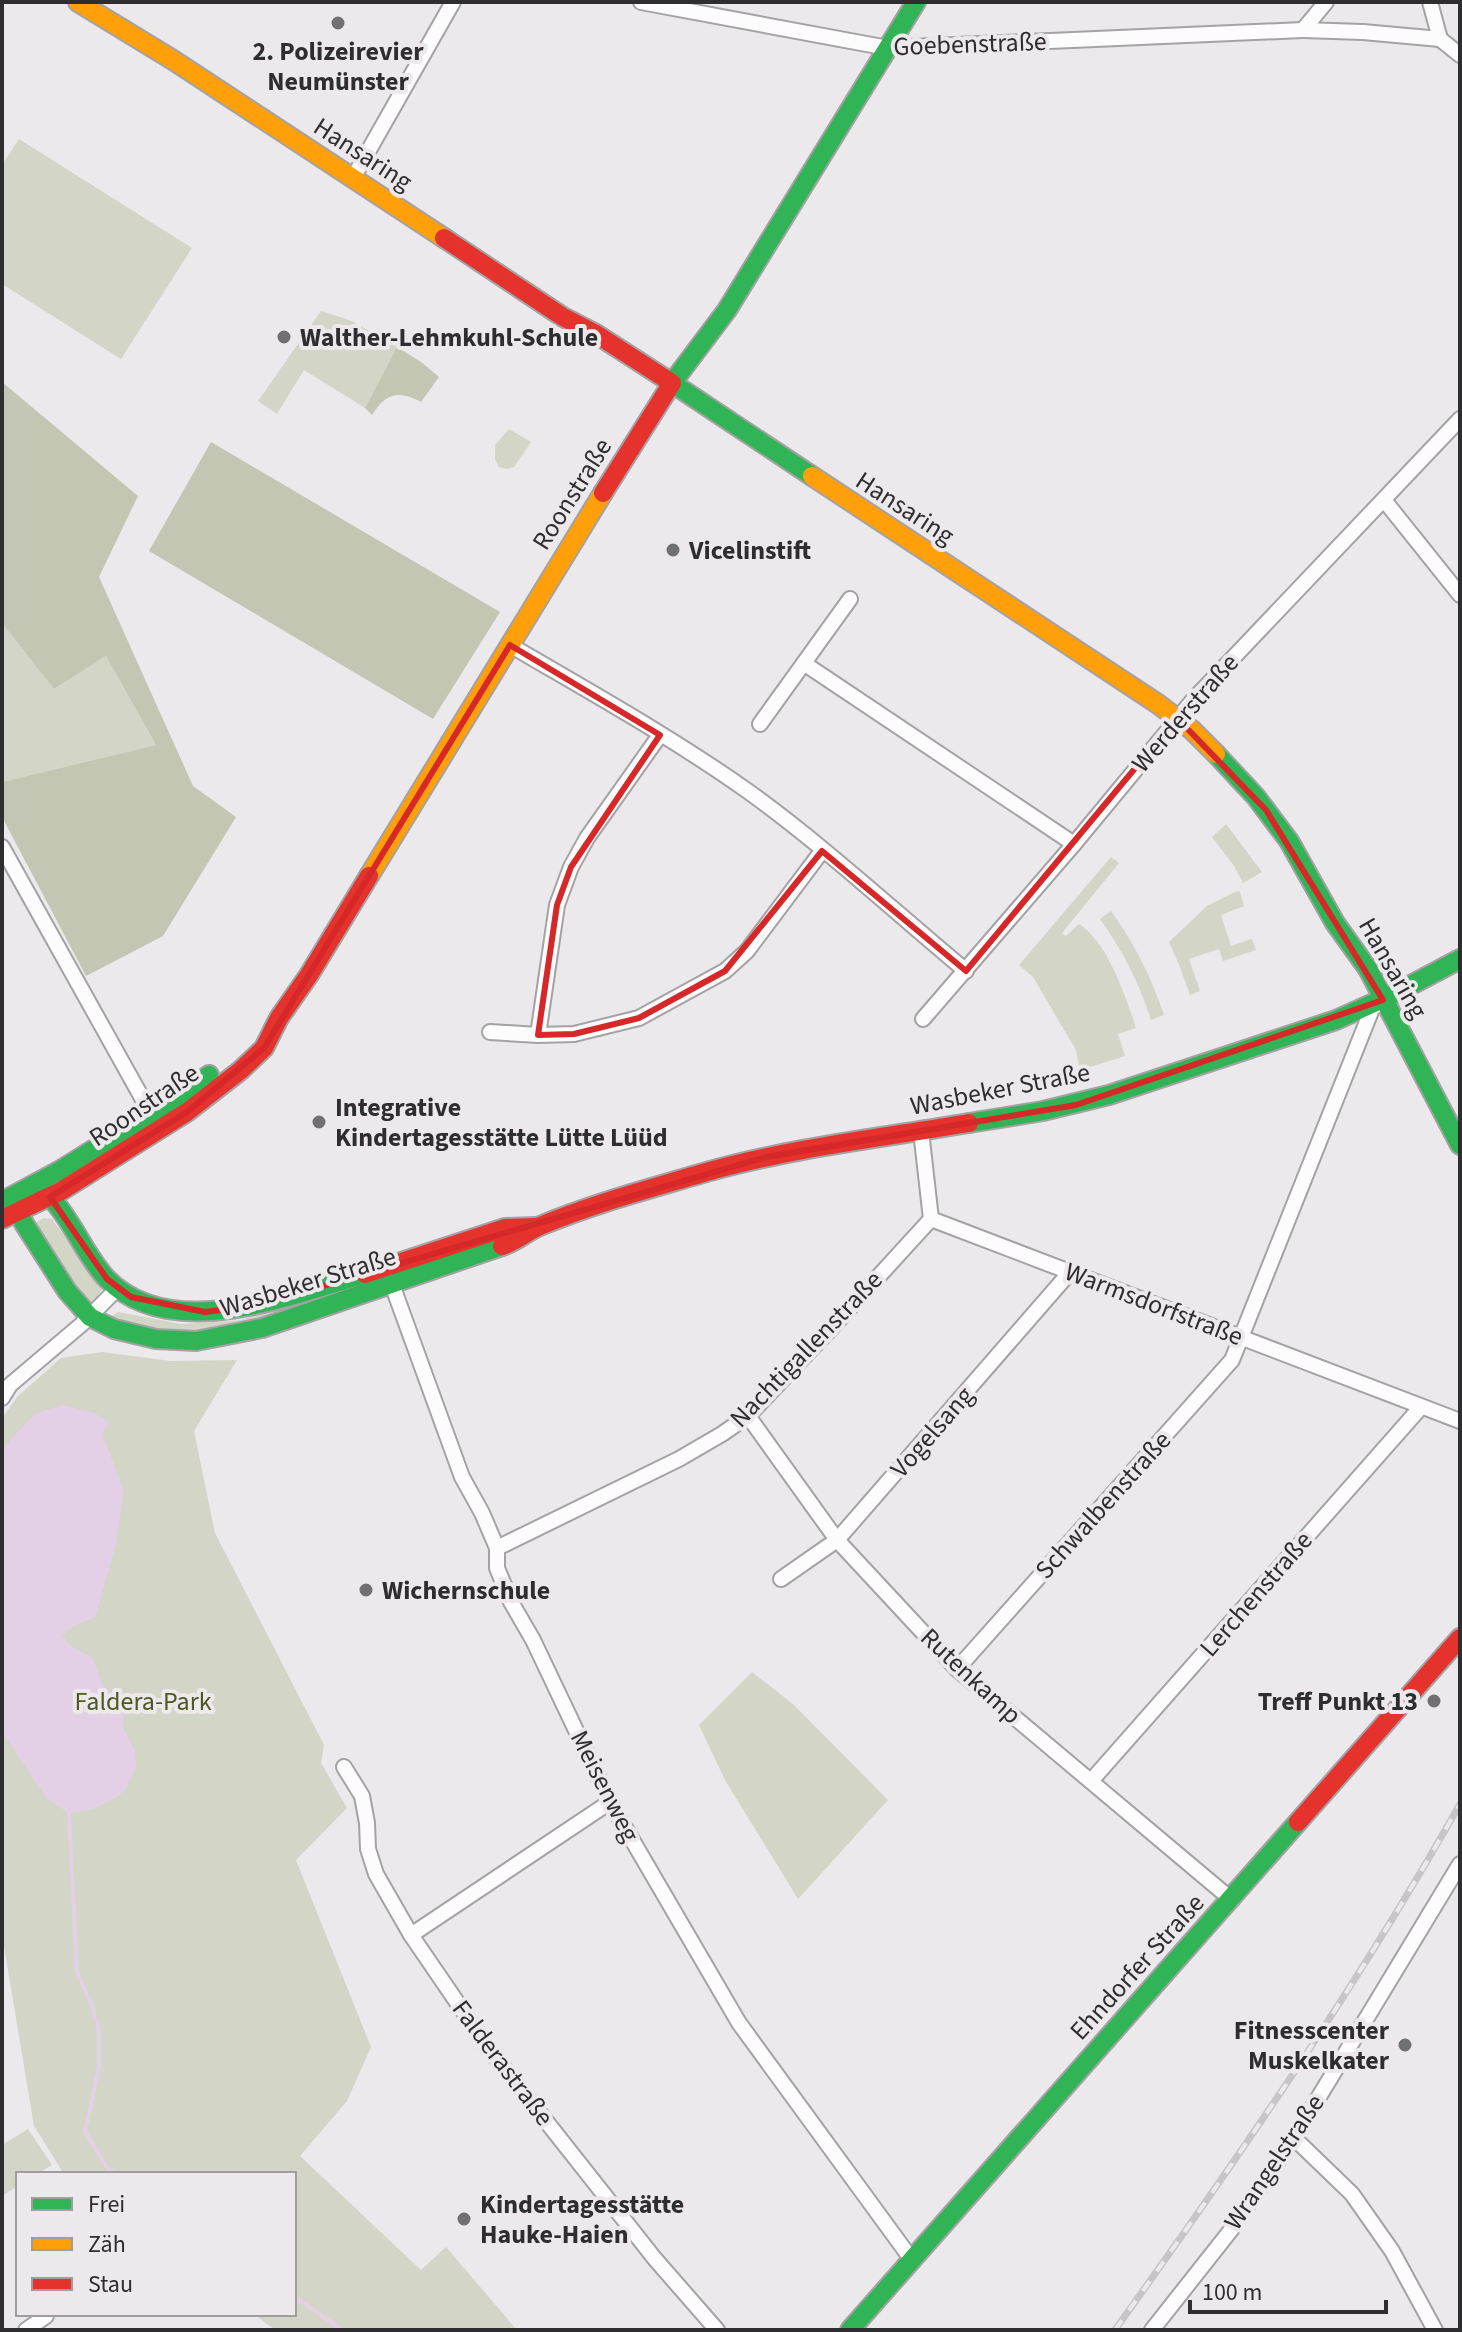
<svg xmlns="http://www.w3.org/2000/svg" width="1462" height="2332" viewBox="0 0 1462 2332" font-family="'Source Sans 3',sans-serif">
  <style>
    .green { fill: #d3d5c7 }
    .forest { fill: #c3c6b3 }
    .water { fill: #e3d0e6 }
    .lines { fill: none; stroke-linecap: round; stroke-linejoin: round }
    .stream { stroke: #e3d0e6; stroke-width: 4 }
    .street-casing { stroke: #a4a2a4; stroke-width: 18 }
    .fast-casing { stroke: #a4a2a4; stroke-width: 22 }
    .slow-casing { stroke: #a4a2a4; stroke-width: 22 }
    .jam-casing { stroke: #a4a2a4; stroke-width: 22 }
    .street { stroke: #fcfcfc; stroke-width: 14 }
    .fast { stroke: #30b455; stroke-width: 18 }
    .slow { stroke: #ff9f0a; stroke-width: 18 }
    .jam { stroke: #e5322d; stroke-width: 18 }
    .rail-casing { stroke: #c7c6c7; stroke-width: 7 }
    .rail { stroke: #ece8ec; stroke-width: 4; stroke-dasharray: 12; stroke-linecap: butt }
    .marked { fill: none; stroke: #d62828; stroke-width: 6; stroke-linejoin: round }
    .poi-dot { fill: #706f71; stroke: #ece8ec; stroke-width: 3 }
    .labels { text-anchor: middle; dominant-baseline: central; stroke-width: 8; stroke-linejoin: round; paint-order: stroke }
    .street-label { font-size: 26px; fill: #2e2d2f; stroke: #ece8ec }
    .poi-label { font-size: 26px; font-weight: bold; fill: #2e2d2f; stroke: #ece8ec; text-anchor: start }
    .park-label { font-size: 26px; fill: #515820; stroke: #ece8ec }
  </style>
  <rect width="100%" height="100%" fill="#ebe9eb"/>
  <g class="green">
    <polygon points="19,139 192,248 121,359 2,284 2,165"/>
    <polygon points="321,311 352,321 397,347 365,408 304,370 277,414 258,401"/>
    <polygon points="509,429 531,442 514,467 507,469 499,467 495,459 495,445"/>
    <polygon points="2,623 54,689 106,656 156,745 2,782"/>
    <polygon points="1226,824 1262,872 1243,883 1234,866 1212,837"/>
    <path d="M1111 857 1119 863 1062 933 1066 936 1079 924C1107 941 1126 997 1136 1028L1118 1034 1125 1056 1080 1070 1076 1050 1033 977 1019 965Z"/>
    <polygon points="1237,891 1240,892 1244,906 1221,915 1231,946 1252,939 1256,950 1223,961 1219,949 1189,959 1200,991 1190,995 1180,967 1169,942 1207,906"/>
    <path d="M1111 911C1135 944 1151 977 1164 1015L1151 1020C1139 982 1123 951 1100 919Z"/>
    <polygon points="44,1218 52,1219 102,1287 98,1300 93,1303 87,1302 35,1223"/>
    <polygon points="343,1290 242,1328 164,1335 107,1319 118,1312 181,1324 241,1320"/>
    <polygon points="102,1352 171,1361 237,1360 194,1431 215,1533 324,1745 321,1763 347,1808 296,1860 371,2047 347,2101 300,2156 421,2270 446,2247 517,2330 275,2330 254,2314 294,2314 294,2174 64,2174 34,2126 2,1934 2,1418 18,1396 61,1358"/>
    <polygon points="752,1672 794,1705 888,1800 798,1899 725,1780 699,1725"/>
    <polygon points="28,2129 52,2165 37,2174 18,2174 18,2186 2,2196 2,2145"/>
  </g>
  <g class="forest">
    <path d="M397 347 421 362 439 377 421 402C398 390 386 393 372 415L365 408Z"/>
    <polygon points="2,382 138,496 99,577 193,786 236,817 163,936 86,976 2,817 2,782 156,745 106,656 54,689 2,623"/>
    <polygon points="211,442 500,612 433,719 149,551"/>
  </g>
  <polygon class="water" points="62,1405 94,1413 109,1422 103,1435 124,1492 116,1544 95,1618 75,1625 62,1635 71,1646 92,1657 104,1687 125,1707 123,1728 135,1751 136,1768 125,1790 117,1797 94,1809 69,1813 47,1799 2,1732 2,1454 11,1439 35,1414"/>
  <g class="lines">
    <g class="stream">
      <polyline points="69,1813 77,1972 93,2008 99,2032 99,2068 85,2131 107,2168 117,2174"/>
      <polyline points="294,2296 342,2330"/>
    </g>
    <defs>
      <g id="street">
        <polyline points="641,2 888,48 1303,30"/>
        <polyline points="1326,2 1303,30 1363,32 1440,39"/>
        <polyline points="1430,2 1440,39"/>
        <polyline points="1440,39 1460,55"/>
        <polyline points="353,178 453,2"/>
        <polyline points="1384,500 1460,595"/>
        <path d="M510 645C590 692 673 738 749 792 825 847 894 911 966 971"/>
        <polyline points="805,664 1074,844"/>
        <polyline points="760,724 850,599"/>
        <polyline points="660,735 587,838 571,867 557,905 538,1035 574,1034 639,1018 725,971 747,951 822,851"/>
        <polyline points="2,847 151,1114"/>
        <polyline points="923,1019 1074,844 1194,699 1460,419"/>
        <polyline points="490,1032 538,1035"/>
        <polyline points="921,1131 931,1219 1460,1421"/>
        <polyline points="390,1279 462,1477 482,1513 497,1548 497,1568 511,1602 533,1640 610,1802 739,2023 912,2260"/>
        <polyline points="2,1398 10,1385 82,1324 118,1288"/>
        <polyline points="748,1416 837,1540 957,1669 1232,1900"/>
        <polyline points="497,1548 679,1459 722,1434 748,1416 836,1323 931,1219"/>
        <polyline points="781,1579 837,1540 1071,1271"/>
        <polyline points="957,1669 1232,1360 1372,1009 1378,1004"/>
        <polyline points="344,1767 362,1796 367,1823 368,1849 376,1874 411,1935 489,2049 655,2259 717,2330"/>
        <polyline points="1091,1781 1421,1407"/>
        <polyline points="411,1935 610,1802"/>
        <polyline points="1294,2138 1352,2194 1392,2251 1435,2330"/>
        <polyline points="26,2330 46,2316"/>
        <polyline points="1152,2330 1231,2230 1294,2138 1460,1864"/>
      </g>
      <g id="fast">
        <polyline points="812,476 672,383 727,310 916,2"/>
        <polyline points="1216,754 1256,797 1289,841 1335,923 1368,969 1460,1145"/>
        <polyline points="969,1123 1043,1111 1109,1095 1336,1020 1396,993 1460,959"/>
        <path d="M35 1189C40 1192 47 1194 51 1198 72 1220 86 1257 107 1279 171 1344 291 1295 365 1274"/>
        <polyline points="19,1195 18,1212 25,1225 67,1291 90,1317 114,1329 156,1339 196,1341 262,1328 502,1246"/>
        <polyline points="5,1200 59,1171 192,1088 209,1075"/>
        <polyline points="850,2330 1298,1822"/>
      </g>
      <g id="slow">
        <polyline points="78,2 173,60 444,238"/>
        <polyline points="812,476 1158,704 1192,730 1216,754"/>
        <polyline points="369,876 603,493"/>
      </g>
      <g id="jam">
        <polyline points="444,238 563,317 596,334 672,383 603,493"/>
        <polyline points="2,1219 61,1191 187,1112 241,1070 264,1048 279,1018 309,975 369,876"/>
        <path d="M502 1246C516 1242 526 1232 540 1226 592 1204 649 1189 703 1173 790 1148 880 1138 969 1123"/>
        <polyline points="365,1274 505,1228 535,1227"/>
        <polyline points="1298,1822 1460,1638"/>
      </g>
    </defs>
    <use href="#street" class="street-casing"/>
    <use href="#fast" class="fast-casing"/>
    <use href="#slow" class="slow-casing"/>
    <use href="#jam" class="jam-casing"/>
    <use href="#street" class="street"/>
    <use href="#fast" class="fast"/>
    <use href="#slow" class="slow"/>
    <use href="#jam" class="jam"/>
    <defs>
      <path id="rail" d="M1115 2330C1237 2159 1357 1987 1460 1804"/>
    </defs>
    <use href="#rail" class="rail-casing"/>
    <use href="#rail" class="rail"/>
  </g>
  <path class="marked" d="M510 645 660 735 571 867 557 905 538 1035 574 1034 639 1018 725 971 822 851 966 971 1177 718 1266 810 1383 1000 1076 1105 766 1157 254 1306 205 1312 131 1297 107 1279 50 1197 187 1112 264 1048Z"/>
  <g class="poi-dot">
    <circle cx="338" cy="23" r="8"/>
    <circle cx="284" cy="337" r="8"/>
    <circle cx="673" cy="550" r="8"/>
    <circle cx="319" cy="1122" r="8"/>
    <circle cx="366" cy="1590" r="8"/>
    <circle cx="1434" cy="1701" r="8"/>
    <circle cx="1405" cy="2045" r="8"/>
    <circle cx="464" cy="2219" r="8"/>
  </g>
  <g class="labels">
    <g class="street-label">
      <text transform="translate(970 44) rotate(-2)">Goebenstraße</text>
      <text transform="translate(363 154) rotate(33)">Hansaring</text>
      <text transform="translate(572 494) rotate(-58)">Roonstraße</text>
      <text transform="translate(905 508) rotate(33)">Hansaring</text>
      <text transform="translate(1185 713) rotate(-49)">Werderstraße</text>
      <text transform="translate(1393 968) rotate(60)">Hansaring</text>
      <text transform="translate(1000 1089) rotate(-11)">Wasbeker Straße</text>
      <text transform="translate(144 1105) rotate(-34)">Roonstraße</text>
      <text transform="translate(308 1282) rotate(-17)">Wasbeker Straße</text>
      <text transform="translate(1154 1304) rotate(21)">Warmsdorfstraße</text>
      <text transform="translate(806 1349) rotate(-46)">Nachtigallenstraße</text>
      <text transform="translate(932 1432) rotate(-49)">Vogelsang</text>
      <text transform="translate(1103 1505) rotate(-48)">Schwalbenstraße</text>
      <text transform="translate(1256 1594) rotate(-49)">Lerchenstraße</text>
      <text transform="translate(971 1676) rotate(43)">Rutenkamp</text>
      <text transform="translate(605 1786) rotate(63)">Meisenweg</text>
      <text transform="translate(1137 1967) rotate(-48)">Ehndorfer Straße</text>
      <text transform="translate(503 2063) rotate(53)">Falderastraße</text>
      <text transform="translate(1274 2162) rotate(-56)">Wrangelstraße</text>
    </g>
    <g class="poi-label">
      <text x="338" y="51" text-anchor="middle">2. Polizeirevier<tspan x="338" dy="30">Neumünster</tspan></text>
      <text x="300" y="337">Walther-Lehmkuhl-Schule</text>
      <text x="689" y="550">Vicelinstift</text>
      <text x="335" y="1107">Integrative<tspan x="335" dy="30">Kindertagesstätte Lütte Lüüd</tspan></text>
      <text x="382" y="1590">Wichernschule</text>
      <text x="1418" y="1701" text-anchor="end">Treff Punkt 13</text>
      <text x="1389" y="2030" text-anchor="end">Fitnesscenter<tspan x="1389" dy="30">Muskelkater</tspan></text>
      <text x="480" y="2204">Kindertagesstätte<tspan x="480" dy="30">Hauke-Haien</tspan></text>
    </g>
    <g class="park-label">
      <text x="143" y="1701">Faldera-Park</text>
    </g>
  </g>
  <rect width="1462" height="2332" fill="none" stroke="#2e2d2f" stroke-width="8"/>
  <rect x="16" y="2172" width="280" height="144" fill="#ece8ec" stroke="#a09da0" stroke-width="2"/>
  <rect x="32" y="2198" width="40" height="12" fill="#30b455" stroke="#a09da0" stroke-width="2"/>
  <text x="88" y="2212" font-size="24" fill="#2e2d2f">Frei</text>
  <rect x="32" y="2238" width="40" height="12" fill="#ff9f0a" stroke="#a09da0" stroke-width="2"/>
  <text x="88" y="2252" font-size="24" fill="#2e2d2f">Zäh</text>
  <rect x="32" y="2278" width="40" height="12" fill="#e5322d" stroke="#a09da0" stroke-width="2"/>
  <text x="88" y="2292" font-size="24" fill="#2e2d2f">Stau</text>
  <path d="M1190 2300v12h196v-12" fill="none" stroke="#2e2d2f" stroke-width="4"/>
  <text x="1202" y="2300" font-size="24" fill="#2e2d2f" stroke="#ece8ec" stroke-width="6" paint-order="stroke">100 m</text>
</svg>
